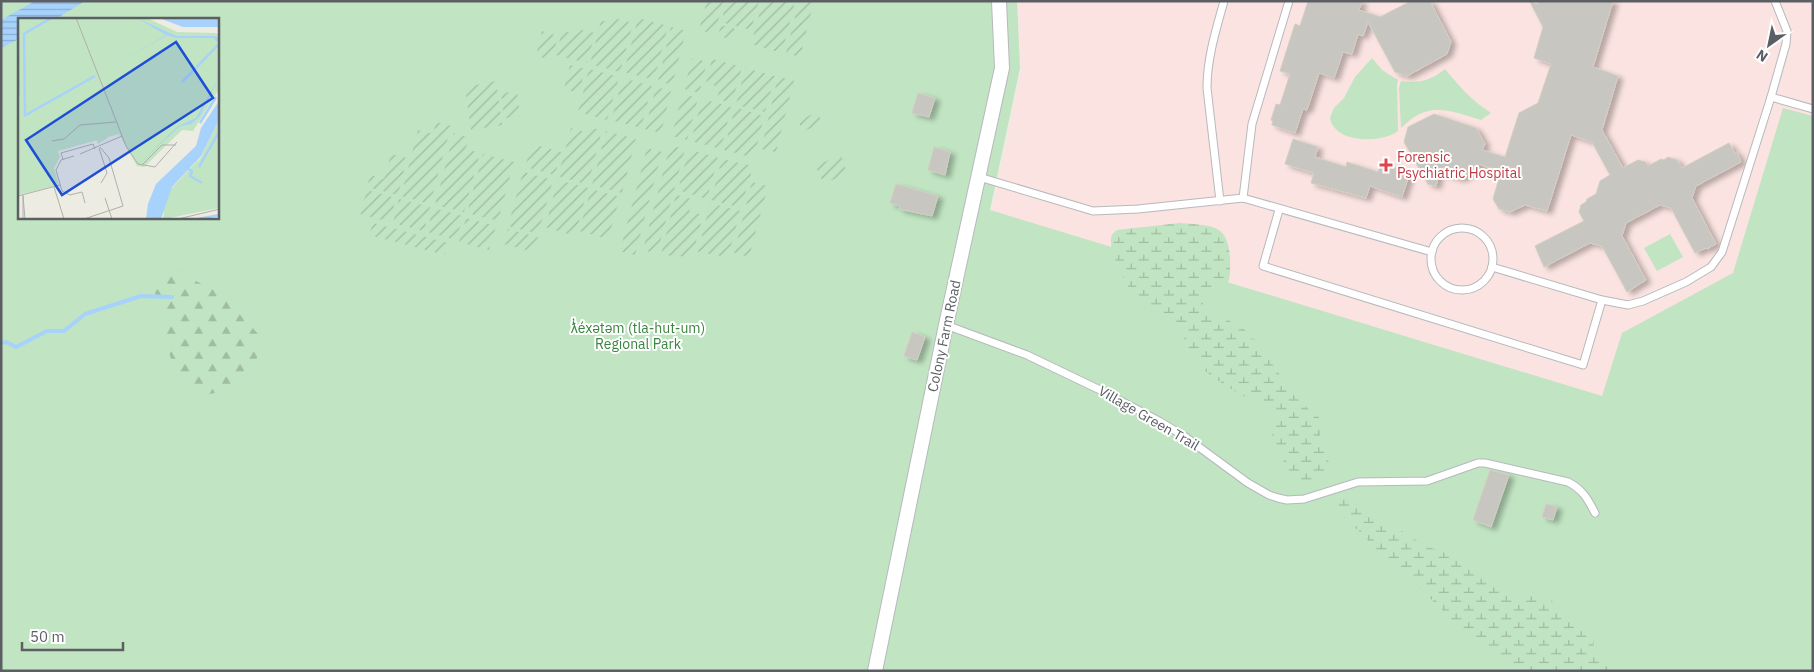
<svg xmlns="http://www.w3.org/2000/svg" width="1814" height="672" viewBox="0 0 1814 672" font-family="'IBM Plex Sans',sans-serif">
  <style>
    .medical { fill: #fae3e0 }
    .green { fill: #c1e4c2; fill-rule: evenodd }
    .forest { fill: url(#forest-firs) }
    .wetland { fill: url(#wetland-marsh) }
    .garden { fill: url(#garden-furrows) }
    .water { fill: url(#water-rules) }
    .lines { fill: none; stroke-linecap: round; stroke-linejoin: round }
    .stream { stroke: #a6d2fb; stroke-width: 4 }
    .building { fill: #c8c6c0; stroke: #d2cec2; filter: url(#shadow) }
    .service-casing { stroke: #b6b9bd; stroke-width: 9 }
    .minor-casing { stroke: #b6b9bd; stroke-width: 16 }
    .service { stroke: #fff; stroke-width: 7 }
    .minor { stroke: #fff; stroke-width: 14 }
    .health-dot { fill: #e0444e; stroke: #fff; stroke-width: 2 }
    .labels { text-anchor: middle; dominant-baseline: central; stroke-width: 4; stroke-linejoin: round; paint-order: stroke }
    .health-label { font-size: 14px; fill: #be3a42; stroke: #fff; text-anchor: start }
    .park-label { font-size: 14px; fill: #398540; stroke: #fff }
    .street-label { font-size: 14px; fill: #5b5f63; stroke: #fff }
    .inset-river { fill: none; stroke: #a6d2fb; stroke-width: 2.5 }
    .inset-road { fill: none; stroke: #afb0ac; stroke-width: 1 }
    .view { fill: #1d4ed8; fill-opacity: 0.15; stroke: #1d4ed8; stroke-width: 2.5 }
    .inset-edge { fill: none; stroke: #5b5f63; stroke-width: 2.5 }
  </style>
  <defs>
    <pattern id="forest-firs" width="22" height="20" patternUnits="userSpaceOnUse" patternTransform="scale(1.25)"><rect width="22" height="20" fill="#c1e4c2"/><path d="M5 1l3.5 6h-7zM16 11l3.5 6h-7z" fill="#a0bca1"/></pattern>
    <pattern id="wetland-marsh" width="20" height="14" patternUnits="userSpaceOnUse" patternTransform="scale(1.25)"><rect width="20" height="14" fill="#c1e4c2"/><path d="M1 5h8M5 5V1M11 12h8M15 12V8" fill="none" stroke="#a0bca1"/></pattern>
    <pattern id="garden-furrows" width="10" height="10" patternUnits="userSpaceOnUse" patternTransform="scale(1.25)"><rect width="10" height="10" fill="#c1e4c2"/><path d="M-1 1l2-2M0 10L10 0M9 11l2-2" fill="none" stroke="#a0bca1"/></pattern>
    <pattern id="water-rules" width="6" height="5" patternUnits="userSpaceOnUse" patternTransform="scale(1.25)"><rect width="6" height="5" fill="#a6d2fb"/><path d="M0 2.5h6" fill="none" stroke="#8aaecf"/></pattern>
    <filter id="shadow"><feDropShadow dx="5" dy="3" stdDeviation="2.5" flood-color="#0004"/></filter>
  </defs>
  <rect width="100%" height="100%" fill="#edece3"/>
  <polygon class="medical" points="1018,1 1813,1 1813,118 1735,277 1604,398 991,213 1021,71"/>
  <g class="green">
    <path d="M1 1H1017L1020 68 990 210 1602 396 1622 333 1733 273 1783 108 1813 116V671H1ZM19 19H218V218H19Z"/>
    <path d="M1372 58 1382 70 1398 80 1397 86 1398 131C1381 144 1334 143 1330 118L1334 108 1344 98 1355 77Z"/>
    <path d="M1445 69C1459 86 1472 101 1491 113L1481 120C1461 114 1436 103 1416 116 1410 119 1406 124 1401 128L1399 88 1401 81C1417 84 1432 80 1445 69Z"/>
    <polygon points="1670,234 1683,257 1657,271 1644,248"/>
  </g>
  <polygon class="forest" points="177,268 194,280 221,294 259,335 257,358 225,391 199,396 177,375 166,345 163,310 150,283 157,273"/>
  <g class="wetland">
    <path d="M1180 223C1210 226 1228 222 1230 258 1230 268 1231 276 1227 285H1214L1207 290 1204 295 1203 305 1214 318 1228 320 1245 330 1251 338 1259 341 1271 362 1292 393 1308 409 1316 413 1321 421 1320 436 1328 457 1329 468 1323 478 1310 487 1303 486 1290 473 1283 460 1282 451 1273 439 1271 429 1275 419 1273 413C1254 401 1213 381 1199 365 1188 352 1184 331 1171 319 1163 312 1151 314 1144 307 1131 296 1109 255 1111 239 1111 235 1114 232 1117 230Z"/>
    <polygon points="1343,495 1349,497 1425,546 1462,558 1476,573 1507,592 1551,600 1562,611 1588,626 1593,634 1594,654 1608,666 1624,671 1521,671 1466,633 1404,573 1378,552 1363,535 1340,514 1333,504 1333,500"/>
  </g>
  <g class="garden">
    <polygon points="707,1 723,1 715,34 699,30"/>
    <polygon points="727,1 759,1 751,30 721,22"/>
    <polygon points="763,1 795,1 782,53 751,44"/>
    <polygon points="799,1 814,1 800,57 786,53"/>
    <polygon points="638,18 668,26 654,80 624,72"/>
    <polygon points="618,19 633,23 620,72 590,64 601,21 612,21"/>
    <polygon points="721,25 736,29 733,40 718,36"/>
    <polygon points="671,27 686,31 672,85 658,81"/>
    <polygon points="581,30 595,33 587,63 556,55 562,31 577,34"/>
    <polygon points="542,31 558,36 552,60 536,56"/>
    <polygon points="692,58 707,62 699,93 684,89"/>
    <polygon points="712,59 742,67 732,103 717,99 720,87 706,83"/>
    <polygon points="570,65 585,69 579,93 564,89"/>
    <polygon points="745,68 775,76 765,112 736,105"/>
    <polygon points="589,69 619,77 607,120 578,112"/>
    <polygon points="778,77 794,80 776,152 761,149"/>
    <polygon points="623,78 652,86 641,128 611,120"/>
    <polygon points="496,81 502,125 471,130 465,87"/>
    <polygon points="656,87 671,91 661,133 645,129"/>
    <polygon points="517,91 520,117 504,118 501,93"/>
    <polygon points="682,94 698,98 687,140 672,136"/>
    <polygon points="702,99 731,107 721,149 691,141"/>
    <polygon points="735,107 764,116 754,158 724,150"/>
    <polygon points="817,112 822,122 803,132 798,121"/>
    <polygon points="436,122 451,126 430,204 401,196 418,130 433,134"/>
    <polygon points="587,127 602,130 588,185 558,176 571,128 586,132"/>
    <polygon points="606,131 636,139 622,193 592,185"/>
    <polygon points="454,133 468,137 466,149 480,153 464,212 435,205"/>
    <polygon points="532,144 561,152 555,175 525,167"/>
    <polygon points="670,145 685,149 657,254 643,250"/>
    <polygon points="647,148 662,152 635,255 620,251"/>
    <polygon points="689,149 718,158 707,199 678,190"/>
    <polygon points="391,154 407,158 398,195 367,187 370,175 384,179"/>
    <polygon points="483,154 514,162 498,221 467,213"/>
    <path d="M838 156H841C847 166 848 175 835 179 830 181 827 182 822 180L817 169 818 165Z"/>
    <polygon points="722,159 753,166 741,208 711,200"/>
    <polygon points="523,172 553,180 538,234 508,226"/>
    <polygon points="558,180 588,188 575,236 545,227"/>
    <polygon points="752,182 768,186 749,257 734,253"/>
    <polygon points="591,189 620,197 608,239 579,231"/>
    <polygon points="367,190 396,198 390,222 360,214"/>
    <polygon points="676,195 692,199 689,211 703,215 692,257 661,255"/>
    <polygon points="399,199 430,207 424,231 393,223"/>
    <polygon points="710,203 740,211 729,254 727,257 698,252"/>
    <polygon points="433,208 463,216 456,240 427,232"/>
    <polygon points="466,218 496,226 489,250 459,242"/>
    <polygon points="373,223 448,243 445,255 369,235"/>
    <polygon points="508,229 538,237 534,252 504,244"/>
  </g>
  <polygon class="water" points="35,1 85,1 56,19 19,19 19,39 1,48 1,20"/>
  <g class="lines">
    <polyline class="stream" points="1,343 6,342 16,347 47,331 64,331 85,314 141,296 172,297"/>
  </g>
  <g class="building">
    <polygon points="1308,1 1362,1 1359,10 1380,17 1411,1 1430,1 1451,42 1447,54 1407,76 1395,72 1368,22 1363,36 1358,34 1352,54 1343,52 1334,78 1319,73 1307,110 1303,109 1295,133 1272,125 1273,121 1271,120 1276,104 1280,105 1290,74 1280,71 1295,24 1300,26"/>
    <polygon points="1538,1 1613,1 1593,67 1618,76 1602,130 1623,168 1638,160 1645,162 1648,166 1661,159 1664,160 1668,157 1677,160 1682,168 1729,143 1735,153 1737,152 1741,162 1696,186 1692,198 1716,244 1707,249 1706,248 1695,253 1671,208 1660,205 1626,223 1622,236 1646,280 1627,292 1602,246 1590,243 1544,267 1535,246 1584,221 1579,212 1581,205 1586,202 1587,199 1596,194 1600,181 1610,175 1592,142 1571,135 1547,211 1525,205 1510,212 1499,209 1493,199 1501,171 1478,164 1476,170 1460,179 1439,172 1436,186 1428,184 1404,142 1408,127 1434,114 1476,128 1485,144 1482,150 1505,157 1519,113 1538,103 1551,64 1534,58 1543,27 1530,2 1538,4"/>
    <polygon points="918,93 935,98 929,117 912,113"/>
    <polygon points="1293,139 1318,147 1315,157 1346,167 1347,162 1378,172 1381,163 1410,172 1402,197 1370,186 1366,198 1311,183 1314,173 1285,164"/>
    <polygon points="934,147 950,152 945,175 928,170"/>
    <polygon points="896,184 938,196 932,216 899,209 900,206 890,203"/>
    <polygon points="912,332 925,337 917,360 904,356"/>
    <polygon points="1490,470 1509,475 1491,527 1473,520"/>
    <polygon points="1546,504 1557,507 1553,520 1542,517"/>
  </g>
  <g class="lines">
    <defs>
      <g id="service">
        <polyline points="1771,97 1813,109"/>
        <polyline points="979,177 1093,211 1138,209 1243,198 1432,252"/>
        <polyline points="1243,198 1252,124 1289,1"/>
        <path d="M1220 201 1207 88C1207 58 1216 30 1224 1"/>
        <polyline points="1279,210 1263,266 1583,365 1602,300"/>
        <circle cx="1462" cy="259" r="31"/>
        <polyline points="1492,267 1602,300 1628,305 1643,301 1686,282 1711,267 1722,252 1771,97 1786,44 1787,31 1775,1"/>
        <path d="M946 325 1027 355 1098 389 1159 421 1184 436 1248 483 1269 495 1278 498 1287 500 1304 499 1358 482 1427 481 1478 463H1485L1568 482C1582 489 1588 499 1595 513"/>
      </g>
      <polyline id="minor" points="875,671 946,325 1002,68 999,1"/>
    </defs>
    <use href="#service" class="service-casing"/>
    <use href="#minor" class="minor-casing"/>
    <use href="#service" class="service"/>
    <use href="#minor" class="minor"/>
  </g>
  <path class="health-dot" d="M1383.5 157.5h5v5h5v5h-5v5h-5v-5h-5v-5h5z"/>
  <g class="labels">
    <g class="health-label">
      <text x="1397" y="157">Forensic<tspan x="1397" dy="16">Psychiatric Hospital</tspan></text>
    </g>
    <g class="park-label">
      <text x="638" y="328">ƛ̓éxətəm (tla-hut-um)<tspan x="638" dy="16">Regional Park</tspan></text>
    </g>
    <g class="street-label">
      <text transform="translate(944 336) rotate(-78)">Colony Farm Road</text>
      <text transform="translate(1149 418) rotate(30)">Village Green Trail</text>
    </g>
  </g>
  <g transform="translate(18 18)">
    <rect width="201" height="201" fill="#edece3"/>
    <path d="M0 0H129L159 14 198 15 201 17V71L175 113 164 112 126 149 119 148 101 116 40 133 42 139 36 150 41 167 0 177ZM201 102V187L165 193 145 200 148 187 181 143Z" fill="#c1e4c2"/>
    <path d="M182 140 177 150 178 157 184 161 191 159 201 164V190L146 201V186L151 173Z" fill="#c1e4c2"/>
    <path d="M27 106H39L57 110 7 114V110ZM60 110 86 117 90 120 80 126 78 119 63 116Z" fill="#c1e4c2"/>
    <path d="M142 87a6 6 0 1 1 12 0a6 6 0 1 1-12 0ZM130 92 133 102 124 106 131 105 134 112 124 116 122 109 124 106 119 99Z" fill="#c1e4c2"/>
    <path d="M119 0 158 18H197L201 20V26L196 20H158L149 17 81 56 148 17ZM141 0 201 1V9H165ZM201 59 182 98 173 106 162 108 122 145 160 108 178 100ZM201 83V102L183 138 154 169 143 201H128L130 186 138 166 178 128 183 110Z" fill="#a6d2fb"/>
    <path class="inset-river" d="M0 6 1 77M164 64 202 25M7 97 6 16 33 0M6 98 77 58M182 105 198 79M181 149 202 112M170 151 174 153 172 158 184 165M180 201 202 197"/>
    <path class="inset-road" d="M58 0 108 128 120 146 137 149 159 124M34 123 46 121 62 107 98 104M81 130 89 155 83 165M62 136 104 118M56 138 43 142 38 152 44 173 52 177 64 174 67 185M45 141 43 135 75 126 77 131M124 147 144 127H158M36 169 46 201M5 177V201M0 178 42 167M5 178 7 201M87 180 94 201M66 201 105 188 91 140 82 129M160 201 202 191"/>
    <path class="view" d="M158 24 195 80 44 177 8 122Z"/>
    <rect width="201" height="201" class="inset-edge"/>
  </g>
  <rect width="1814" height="672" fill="none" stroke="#5b5f63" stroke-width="5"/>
  <g transform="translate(1769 45) rotate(213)" stroke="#ffffff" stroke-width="4" paint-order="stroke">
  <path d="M0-4L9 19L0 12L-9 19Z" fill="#5b5f63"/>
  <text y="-8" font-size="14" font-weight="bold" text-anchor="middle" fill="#5b5f63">N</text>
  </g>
  <path d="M22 642v8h101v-8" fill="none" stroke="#5b5f63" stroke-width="2.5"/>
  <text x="30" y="642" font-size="15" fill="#5b5f63" stroke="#ffffff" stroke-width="4" paint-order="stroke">50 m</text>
</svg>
